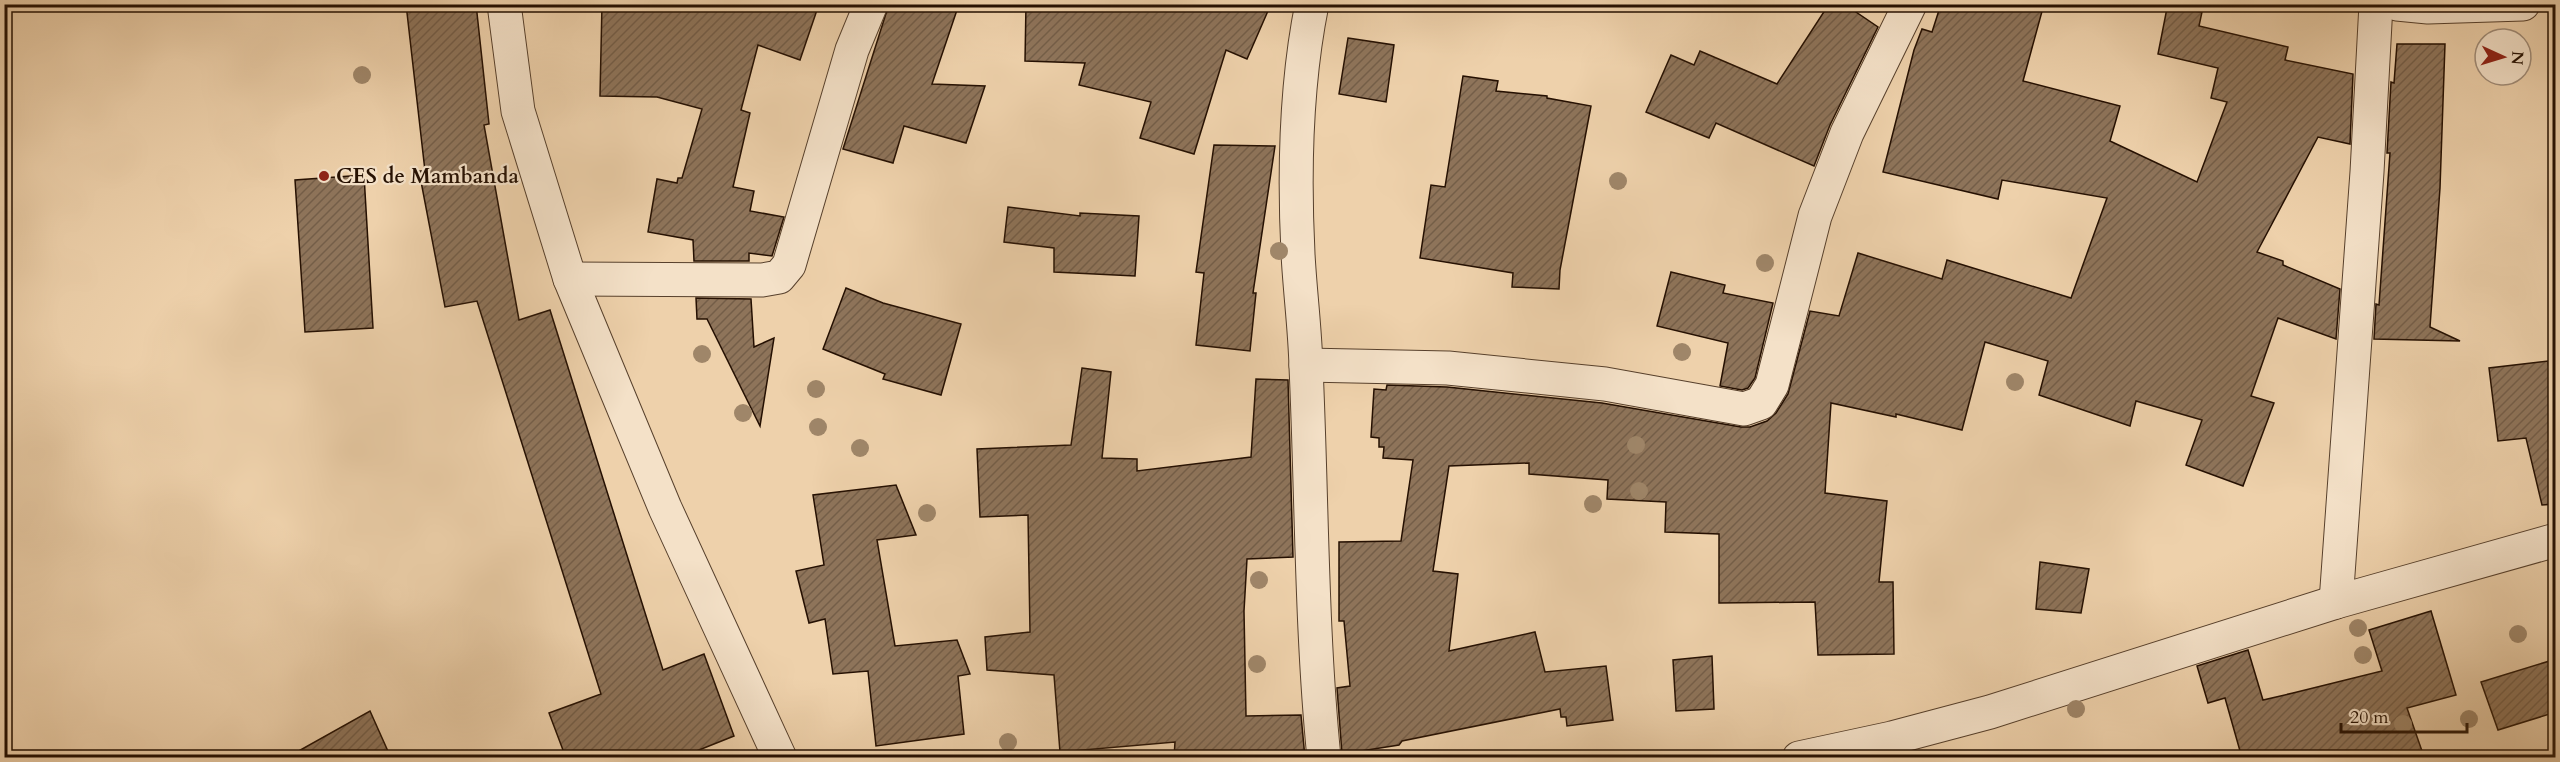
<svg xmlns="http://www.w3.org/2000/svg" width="2560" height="762" viewBox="0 0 2560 762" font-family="Cardo,serif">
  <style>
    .building { fill: url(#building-hatch); stroke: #251002; stroke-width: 1.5 }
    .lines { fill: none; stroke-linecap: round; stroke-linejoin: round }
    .minor-casing { stroke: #57402c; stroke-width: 35 }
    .minor { stroke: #f4e1c8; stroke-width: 33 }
    .tree { fill: #9f8669 }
    .poi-dot { fill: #8f2418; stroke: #f4e1c8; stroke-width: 2 }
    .labels { text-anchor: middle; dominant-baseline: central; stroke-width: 4.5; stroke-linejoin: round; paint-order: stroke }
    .poi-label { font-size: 21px; font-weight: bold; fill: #251002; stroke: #f4e1c8; text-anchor: start }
  </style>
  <defs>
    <pattern id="building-hatch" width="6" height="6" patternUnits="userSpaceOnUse" patternTransform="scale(1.5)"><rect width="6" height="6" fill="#8e745a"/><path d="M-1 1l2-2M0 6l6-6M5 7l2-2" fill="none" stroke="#745e48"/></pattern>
  </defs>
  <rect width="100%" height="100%" fill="#eed1ab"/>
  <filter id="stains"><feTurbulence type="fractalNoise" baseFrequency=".00333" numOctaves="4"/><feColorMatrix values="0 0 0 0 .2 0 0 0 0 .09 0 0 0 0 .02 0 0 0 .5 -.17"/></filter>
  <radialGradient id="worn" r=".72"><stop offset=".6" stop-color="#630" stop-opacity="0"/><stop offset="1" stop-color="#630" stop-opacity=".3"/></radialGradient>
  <g class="building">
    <polygon points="406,4 476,4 489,124 484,125 519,320 550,310 663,670 704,654 734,736 679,758 566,758 549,713 601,694 477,301 445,307 419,171 425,171"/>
    <polygon points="602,4 819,4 800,60 758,45 741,110 750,113 733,187 754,191 750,211 784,217 772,256 749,253 749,261 694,261 693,240 648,232 657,179 677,183 678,178 682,178 702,109 657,97 600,96"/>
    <polygon points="889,4 959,4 932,84 985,86 966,143 904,126 893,163 843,149"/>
    <polygon points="1026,4 1271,4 1247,59 1226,50 1194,154 1140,138 1151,102 1079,85 1085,63 1025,61"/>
    <polygon points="1829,4 1844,4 1878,27 1830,125 1814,166 1716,123 1709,138 1646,112 1671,55 1694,65 1700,51 1777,84"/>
    <polygon points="1941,4 2044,4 2023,81 2120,106 2110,141 2197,182 2227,102 2211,98 2218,68 2158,54 2167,8 2202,12 2199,26 2288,47 2285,60 2353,74 2350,144 2318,137 2257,252 2283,261 2283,265 2340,289 2336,339 2278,318 2251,396 2274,403 2243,486 2186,465 2202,420 2136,401 2130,426 2039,395 2048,361 1985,342 1962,430 1896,414 1896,417 1831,403 1825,493 1887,501 1879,582 1893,582 1894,654 1818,655 1815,602 1719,603 1719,534 1665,532 1666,502 1607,499 1608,480 1529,474 1529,463 1449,466 1433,571 1458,574 1449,651 1535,632 1545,672 1606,666 1613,720 1567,726 1566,717 1561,717 1560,709 1402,741 1399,745 1342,754 1337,688 1350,686 1344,621 1339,621 1339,542 1401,541 1413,460 1383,458 1384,447 1379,447 1379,438 1371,437 1374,389 1386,390 1387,385 1447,387 1602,403 1741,427 1750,427 1767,421 1776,413 1788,394 1810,311 1839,316 1858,253 1942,279 1947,260 2071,298 2107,198 2002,180 1998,199 1883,172 1914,50 1922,29 1932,32"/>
    <polygon points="1348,38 1394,45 1386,102 1339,94"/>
    <polygon points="2397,44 2445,44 2440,188 2430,327 2460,341 2374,339 2376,304 2379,305 2390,153 2387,153 2391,82 2394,83"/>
    <polygon points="1463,76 1498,81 1496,91 1547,96 1547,98 1591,106 1560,270 1559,289 1512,287 1513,273 1420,258 1431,185 1445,187"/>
    <polygon points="1214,145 1275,146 1253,293 1256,293 1250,351 1196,345 1204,273 1196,272"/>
    <polygon points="364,175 373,328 305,332 295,180"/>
    <polygon points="1008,207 1080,216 1080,213 1139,216 1135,276 1054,272 1054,248 1004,242"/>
    <polygon points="1671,272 1725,285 1723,293 1773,303 1755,378 1748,388 1742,390 1720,386 1728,343 1657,326"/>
    <polygon points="846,288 883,303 961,324 941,395 883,379 885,374 823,349"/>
    <polygon points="696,298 751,299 754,347 774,338 760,426 707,319 697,319"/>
    <polygon points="2548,361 2556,423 2556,504 2542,505 2526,438 2498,441 2489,368"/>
    <polygon points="1082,368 1111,372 1102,458 1137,459 1137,471 1251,457 1256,379 1288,380 1293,557 1247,559 1244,611 1246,716 1301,715 1305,758 1174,758 1175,742 1060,752 1054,675 987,670 985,637 1030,632 1028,515 980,517 977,449 1071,445"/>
    <polygon points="896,485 916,535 877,540 895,646 957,640 970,674 958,676 964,734 876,746 868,671 833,674 825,619 809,623 796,571 824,565 813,495"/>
    <polygon points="2040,562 2089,569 2081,613 2036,609"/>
    <polygon points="2431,611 2456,695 2407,708 2422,751 2398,758 2242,758 2225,698 2208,703 2197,666 2248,650 2263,700 2293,693 2382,671 2369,630"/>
    <polygon points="1712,656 1714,709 1676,711 1673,660"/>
    <polygon points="2556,659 2556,712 2498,730 2481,682"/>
    <polygon points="370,711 391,758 286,758"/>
  </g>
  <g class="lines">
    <defs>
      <g id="minor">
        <polyline points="504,4 518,111 570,279 665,508 780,758"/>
        <path d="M1312 4C1296 83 1294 174 1298 254 1300 292 1305 329 1306 367 1312 497 1311 628 1324 758"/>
        <polyline points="2397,4 2428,7 2523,4"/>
        <polyline points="570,279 762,280 779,277 789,265 852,50 871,4"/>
        <polyline points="1306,365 1448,368 1605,384 1744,409 1761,403 1772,385 1815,216 1847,133 1910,4"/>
        <polyline points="2336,602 2367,172 2376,4"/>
        <polyline points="1799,758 1892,738 1990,712 2336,602 2556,540"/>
      </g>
    </defs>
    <use href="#minor" class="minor-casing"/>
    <use href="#minor" class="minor"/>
  </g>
  <g class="tree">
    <circle cx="362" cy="75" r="9"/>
    <circle cx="1618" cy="181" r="9"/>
    <circle cx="1279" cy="251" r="9"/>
    <circle cx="1765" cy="263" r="9"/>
    <circle cx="1682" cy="352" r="9"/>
    <circle cx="702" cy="354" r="9"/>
    <circle cx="2015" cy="382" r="9"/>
    <circle cx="816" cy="389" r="9"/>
    <circle cx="743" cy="413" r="9"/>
    <circle cx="818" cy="427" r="9"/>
    <circle cx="1636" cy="445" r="9"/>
    <circle cx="860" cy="448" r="9"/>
    <circle cx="1639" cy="491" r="9"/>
    <circle cx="1593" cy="504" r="9"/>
    <circle cx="927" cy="513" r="9"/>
    <circle cx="1259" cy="580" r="9"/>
    <circle cx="2358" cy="628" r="9"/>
    <circle cx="2518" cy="634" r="9"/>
    <circle cx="2363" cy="655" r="9"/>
    <circle cx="1257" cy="664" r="9"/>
    <circle cx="2076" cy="709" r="9"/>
    <circle cx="2469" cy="719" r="9"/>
    <circle cx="2403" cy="724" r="9"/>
    <circle cx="1008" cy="742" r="9"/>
  </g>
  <circle class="poi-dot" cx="324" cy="176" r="6"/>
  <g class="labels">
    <g class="poi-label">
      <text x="336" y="176">CES de Mambanda</text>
    </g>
  </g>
  <rect width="2560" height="762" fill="none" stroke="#eed1ab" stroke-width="24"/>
  <rect x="6" y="6" width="2548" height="750" fill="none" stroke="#251002" stroke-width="3"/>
  <rect x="12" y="12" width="2536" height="738" fill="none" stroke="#251002" stroke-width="1.5"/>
  <g transform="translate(2503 57) rotate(94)"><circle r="28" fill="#f4e1c8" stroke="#a18d79" stroke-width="1.5"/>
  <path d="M0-4.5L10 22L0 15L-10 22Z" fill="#8f2418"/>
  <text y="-9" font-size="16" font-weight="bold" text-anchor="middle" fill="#251002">N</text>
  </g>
  <path d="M2341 723v9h126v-9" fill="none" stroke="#251002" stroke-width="3"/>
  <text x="2350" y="723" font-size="18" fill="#251002" stroke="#f4e1c8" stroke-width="4.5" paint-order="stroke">20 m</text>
  <rect width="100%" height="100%" filter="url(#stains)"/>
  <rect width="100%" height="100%" fill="url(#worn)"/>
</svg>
